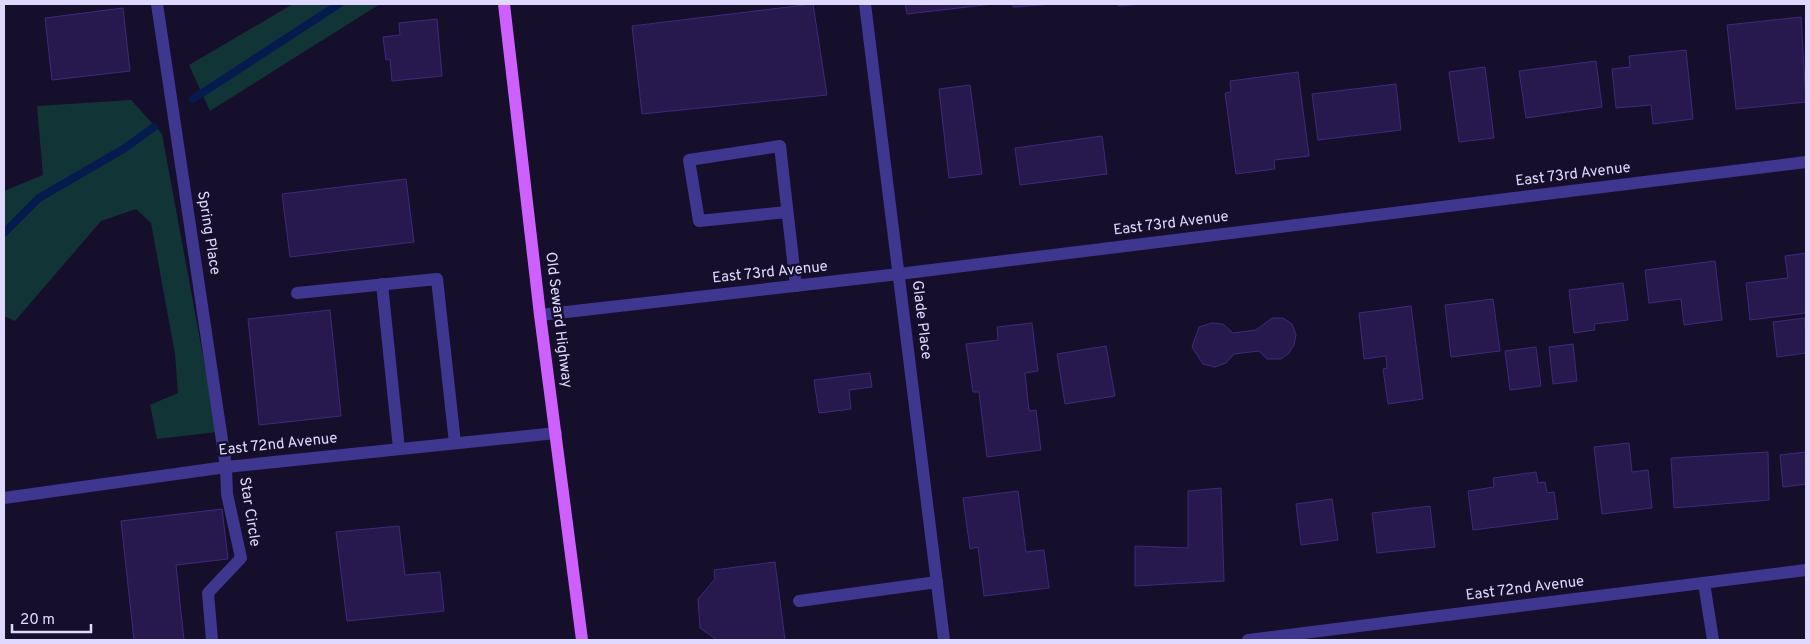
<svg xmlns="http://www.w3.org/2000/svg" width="1810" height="644" viewBox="0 0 1810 644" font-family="Overpass,sans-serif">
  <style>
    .green { fill: #113536 }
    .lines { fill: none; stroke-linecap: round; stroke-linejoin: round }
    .stream { stroke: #061b4d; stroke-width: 8 }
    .building { fill: #27194e; stroke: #3f297c }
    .minor { stroke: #3f368f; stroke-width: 12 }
    .major { stroke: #ce60ff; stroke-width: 12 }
    .labels { text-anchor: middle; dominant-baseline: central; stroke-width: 5; stroke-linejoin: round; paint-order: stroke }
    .street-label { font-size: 15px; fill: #e0d9ff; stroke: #160f2c }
  </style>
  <rect width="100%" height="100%" fill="#160f2c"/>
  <g class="green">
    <polygon points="293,4 380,4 210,111 189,65"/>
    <polygon points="131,100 162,134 217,432 157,439 150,405 178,393 175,354 151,223 136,209 101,221 15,321 4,316 4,191 43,175 37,106"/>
  </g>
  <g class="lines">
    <g class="stream">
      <polyline points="193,99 339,4"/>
      <polyline points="4,233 39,198 125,148 154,127"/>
    </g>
  </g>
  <g class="building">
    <polygon points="813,4 827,95 642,114 632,26"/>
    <polygon points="905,4 993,4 907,14"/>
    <polygon points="1013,4 1056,4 1013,7"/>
    <polygon points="1118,4 1143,4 1118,6"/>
    <polygon points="123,8 130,71 52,80 45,18"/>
    <polygon points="1801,17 1806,102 1736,109 1727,25"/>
    <polygon points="437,19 442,76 392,81 390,59 386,60 383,37 400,35 399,23"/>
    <polygon points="1686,50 1693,119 1653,124 1651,105 1616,108 1612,69 1630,67 1629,56"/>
    <polygon points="1596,61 1602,107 1526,118 1519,71"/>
    <polygon points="1485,67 1494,138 1459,142 1449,72"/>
    <polygon points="1298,72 1309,156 1274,160 1275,169 1236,174 1225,93 1231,92 1230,81"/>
    <polygon points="1396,84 1401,130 1318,140 1312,94"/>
    <polygon points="970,85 982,174 949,178 939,89"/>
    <polygon points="1102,136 1107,174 1020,185 1015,148"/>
    <polygon points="406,179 414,242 290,257 282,194"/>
    <polygon points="1806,253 1806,313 1750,320 1746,283 1788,278 1785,256"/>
    <polygon points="1715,261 1722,320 1684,325 1681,299 1649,303 1645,270"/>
    <polygon points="1623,283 1628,320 1594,324 1595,330 1574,333 1569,290"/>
    <polygon points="1493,299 1500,351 1451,357 1445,305"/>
    <polygon points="1411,306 1423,399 1388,404 1383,369 1387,368 1386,356 1364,359 1359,313"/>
    <polygon points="330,310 341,416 259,425 248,319"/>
    <polygon points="1272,318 1283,318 1292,324 1296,335 1294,345 1288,354 1281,359 1267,359 1259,351 1234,354 1226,363 1215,367 1203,364 1192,347 1199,327 1212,323 1223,324 1233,333 1256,330"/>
    <polygon points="1805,318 1806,353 1777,357 1773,322"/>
    <polygon points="1032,323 1038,371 1025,373 1029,411 1036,410 1041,450 987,457 979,392 973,392 966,344 998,340 997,327"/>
    <polygon points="1573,344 1577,381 1553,384 1549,347"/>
    <polygon points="1106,346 1115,396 1065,404 1057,354"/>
    <polygon points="1536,347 1541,386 1510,390 1505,351"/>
    <polygon points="870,373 872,387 849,390 851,409 819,413 814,380"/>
    <polygon points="1629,443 1632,472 1648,470 1652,508 1602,514 1594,447"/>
    <polygon points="1768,452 1769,500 1674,508 1671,458"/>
    <polygon points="1806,452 1806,484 1783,487 1780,455"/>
    <polygon points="1536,472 1538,483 1545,482 1547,493 1554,492 1558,519 1473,530 1468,491 1494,487 1493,478"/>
    <polygon points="1221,488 1224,581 1135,586 1135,546 1188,548 1188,491"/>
    <polygon points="1018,491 1026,552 1044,550 1049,588 984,596 978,547 970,549 963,498"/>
    <polygon points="1332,499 1338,540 1301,545 1296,504"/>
    <polygon points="1430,506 1435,547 1377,553 1372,513"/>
    <polygon points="222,509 228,559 176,565 184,640 134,640 121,521"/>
    <polygon points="399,526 405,575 440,572 444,611 347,621 336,532"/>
    <polygon points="775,562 785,640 717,640 700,628 698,599 715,579 714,570"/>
  </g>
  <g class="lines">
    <g class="minor">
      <polyline points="157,4 226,467 227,494 241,558 208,593 212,640"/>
      <polyline points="865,4 944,640"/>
      <polyline points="787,212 699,221 689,160 780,146 796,286"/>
      <polyline points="382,284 399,449"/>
      <polyline points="297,293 437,279 455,443"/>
      <polyline points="540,315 899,274 1806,162"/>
      <polyline points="4,498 226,467 556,433"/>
      <polyline points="1704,583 1713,640"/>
      <polyline points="799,601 937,582"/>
      <polyline points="1248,640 1806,570"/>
    </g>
    <polyline class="major" points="504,4 540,315 582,640"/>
  </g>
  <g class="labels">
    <g class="street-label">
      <text transform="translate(1573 175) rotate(-7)">East 73rd Avenue</text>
      <text transform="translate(1171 224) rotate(-7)">East 73rd Avenue</text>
      <text transform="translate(208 233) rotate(81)">Spring Place</text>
      <text transform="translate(770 273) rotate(-6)">East 73rd Avenue</text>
      <text transform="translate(558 320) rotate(83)">Old Seward Highway</text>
      <text transform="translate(921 320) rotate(83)">Glade Place</text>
      <text transform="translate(278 445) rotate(-6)">East 72nd Avenue</text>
      <text transform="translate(249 512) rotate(81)">Star Circle</text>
      <text transform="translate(1525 589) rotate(-7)">East 72nd Avenue</text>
    </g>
  </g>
  <rect width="1810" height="644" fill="none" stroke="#e0d9ff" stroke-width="10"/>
  <path d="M12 624v8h79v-8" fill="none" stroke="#e0d9ff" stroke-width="2.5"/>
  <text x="20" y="624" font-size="15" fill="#e0d9ff" stroke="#160f2c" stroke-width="4" paint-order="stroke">20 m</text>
</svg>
